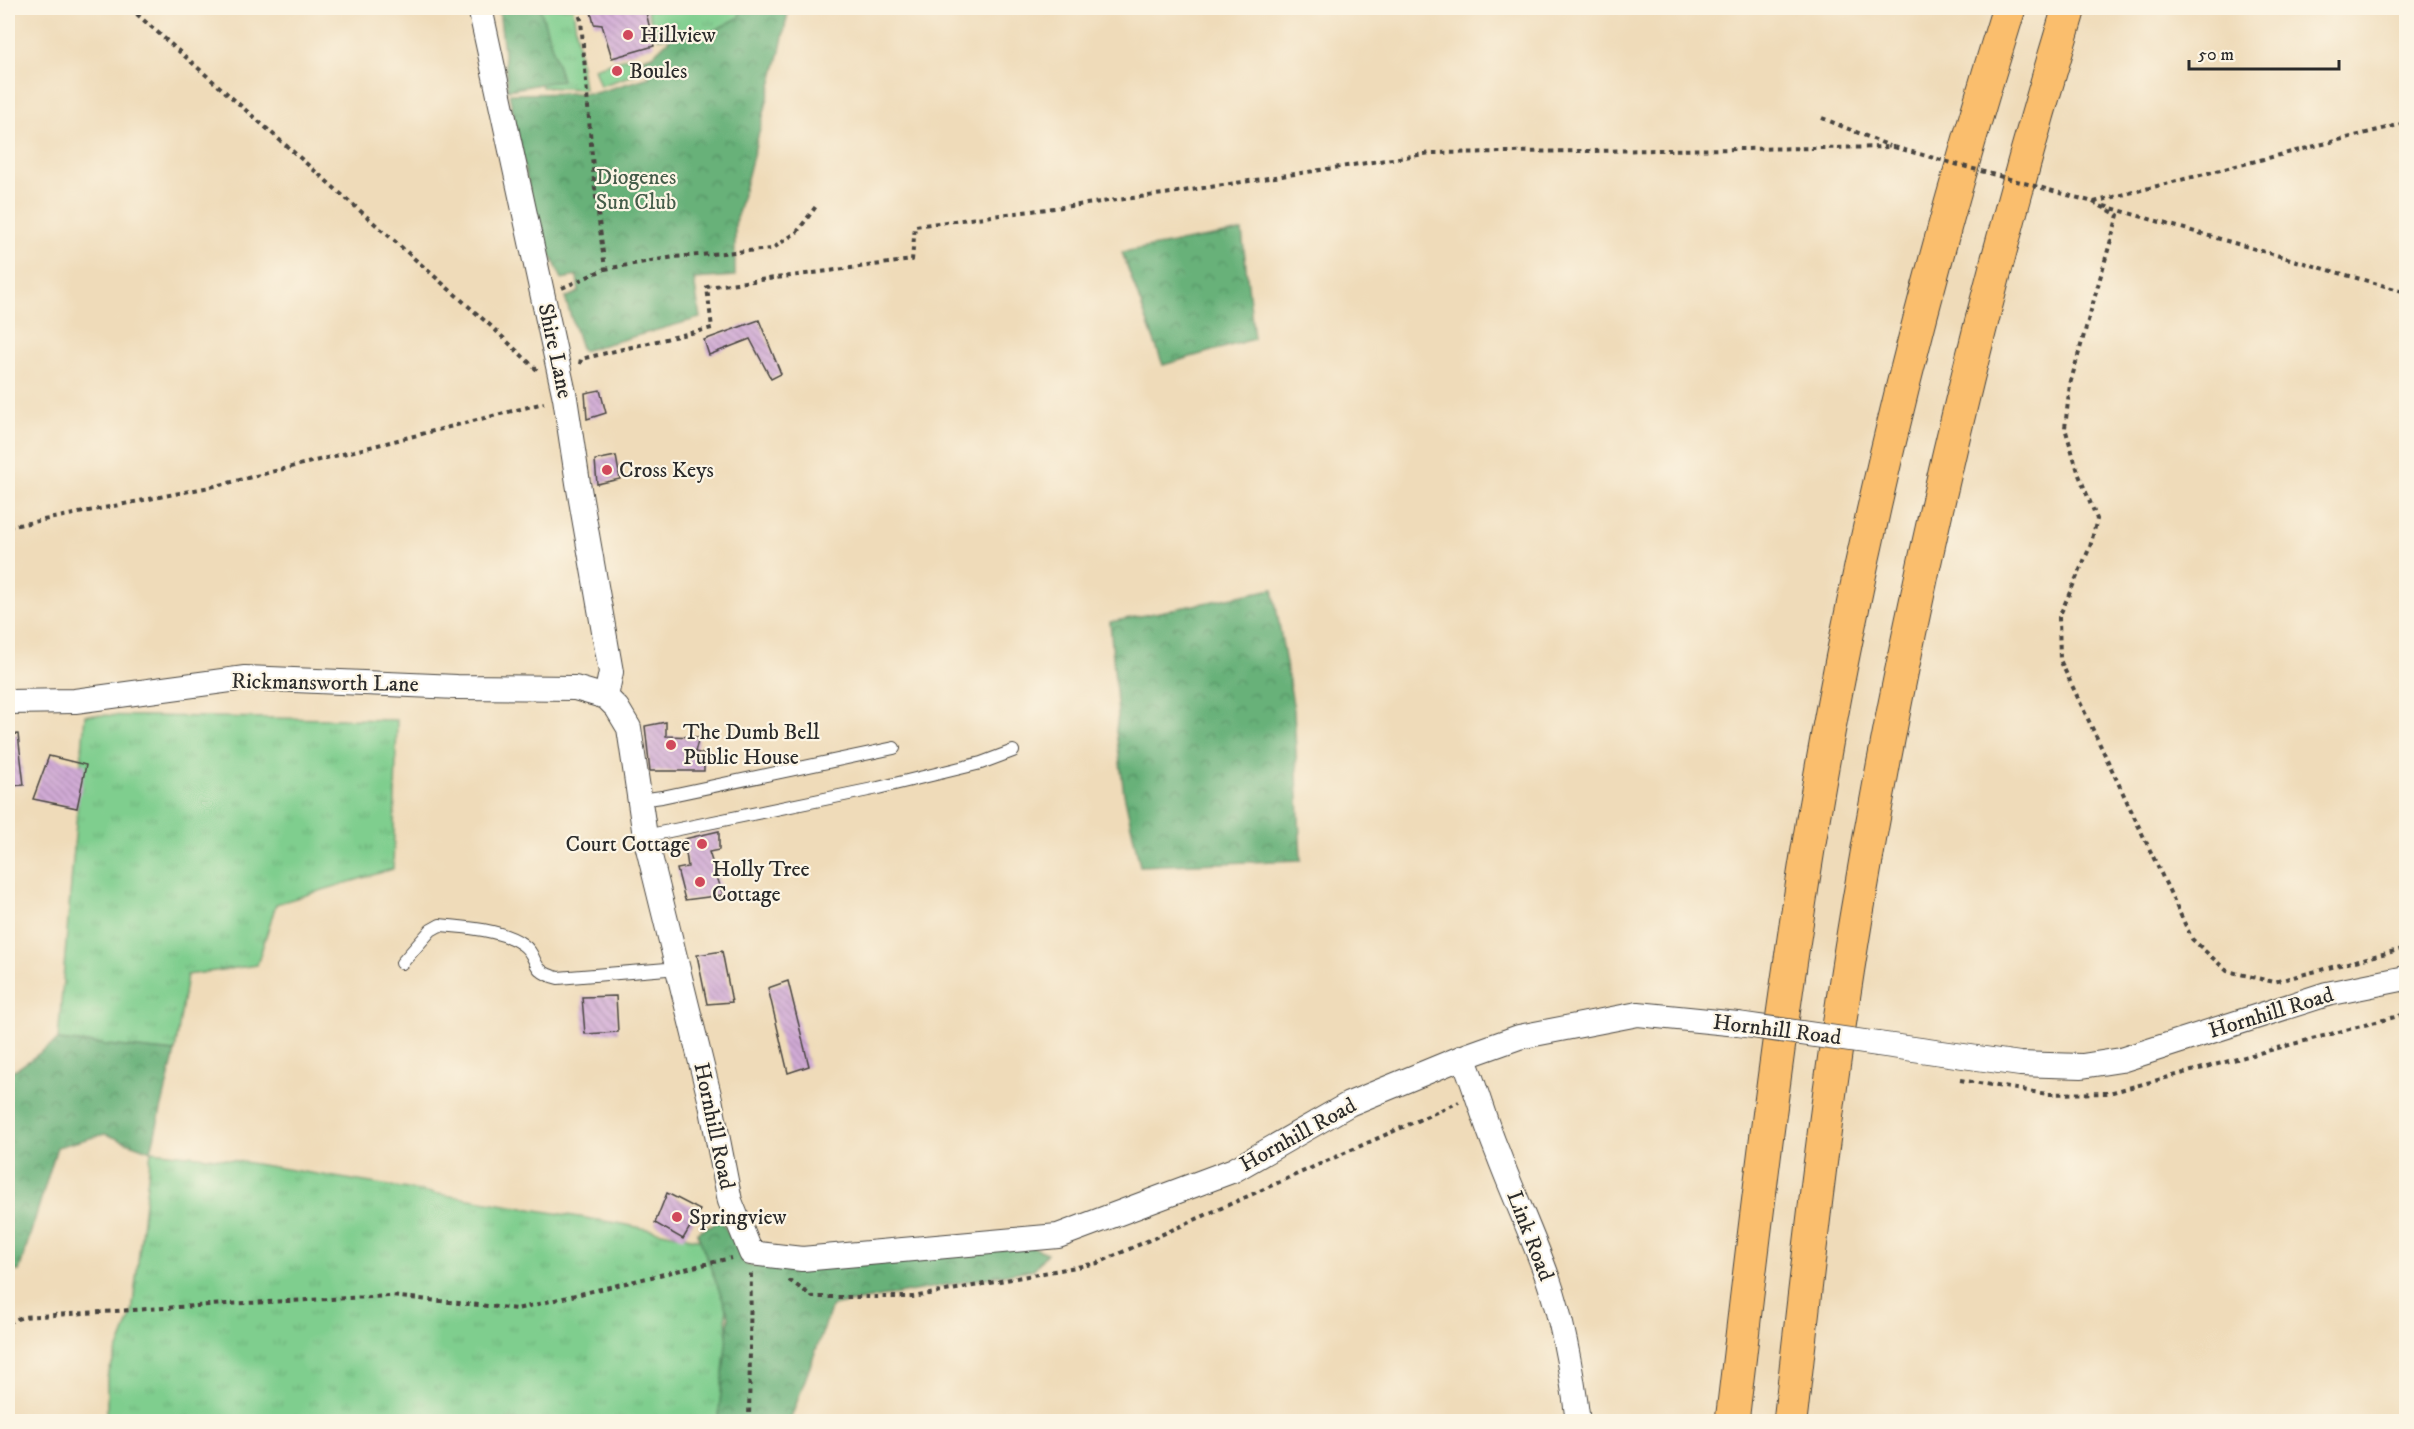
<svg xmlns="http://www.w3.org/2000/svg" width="2414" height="1429" viewBox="0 0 2414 1429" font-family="'IM FELL DW Pica',serif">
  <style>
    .grass { fill: url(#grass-tufts); stroke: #557c5c; stroke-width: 1.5 }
    .forest { fill: url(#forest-crowns); stroke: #496e52; stroke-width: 1.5 }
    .pitch { fill: #7fce8e; stroke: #557c5c; stroke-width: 1.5 }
    .building { fill: url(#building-back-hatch) }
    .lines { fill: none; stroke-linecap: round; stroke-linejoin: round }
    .lane-casing { stroke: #484540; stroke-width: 14 }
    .street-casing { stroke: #484540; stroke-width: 26 }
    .highway-casing { stroke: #484540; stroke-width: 35 }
    .path { stroke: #484540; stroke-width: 4; stroke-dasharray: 4.5 4.5; stroke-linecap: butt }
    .lane { stroke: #fff; stroke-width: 12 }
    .street { stroke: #fff; stroke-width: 24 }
    .highway { stroke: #fabe6d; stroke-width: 33 }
    .street-bridge-casing { stroke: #484540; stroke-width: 26; stroke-linecap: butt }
    .path-bridge { stroke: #484540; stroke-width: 4; stroke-dasharray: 4.5 4.5; stroke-linecap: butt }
    .street-bridge { stroke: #fff; stroke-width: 24 }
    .poi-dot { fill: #d1495b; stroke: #fcf5e5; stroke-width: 2 }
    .labels { text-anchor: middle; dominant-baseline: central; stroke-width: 4.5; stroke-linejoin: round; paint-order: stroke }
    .poi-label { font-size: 22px; fill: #2b2b2b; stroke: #fcf5e5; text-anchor: start }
    .park-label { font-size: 22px; fill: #445c49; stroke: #fcf5e5 }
    .street-label { font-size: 22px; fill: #2b2b2b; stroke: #fcf5e5 }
  </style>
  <defs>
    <pattern id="grass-tufts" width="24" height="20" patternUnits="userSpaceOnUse" patternTransform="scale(1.5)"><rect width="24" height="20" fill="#7fce8e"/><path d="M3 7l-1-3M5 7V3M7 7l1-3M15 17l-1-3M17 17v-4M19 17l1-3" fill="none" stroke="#6eb17b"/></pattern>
    <pattern id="forest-crowns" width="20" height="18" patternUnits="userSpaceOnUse" patternTransform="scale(1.5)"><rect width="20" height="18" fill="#67b179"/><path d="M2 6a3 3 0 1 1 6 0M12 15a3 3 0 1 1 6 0" fill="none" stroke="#559063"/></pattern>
    <pattern id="building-back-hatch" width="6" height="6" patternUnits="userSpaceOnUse" patternTransform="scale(1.5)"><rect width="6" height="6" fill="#d1abd6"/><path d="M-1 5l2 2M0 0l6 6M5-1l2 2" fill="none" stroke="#aa8bae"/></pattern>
  </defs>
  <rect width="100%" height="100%" fill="#fcf5e5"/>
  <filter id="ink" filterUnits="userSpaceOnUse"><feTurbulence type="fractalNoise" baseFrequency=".0167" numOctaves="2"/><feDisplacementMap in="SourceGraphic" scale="12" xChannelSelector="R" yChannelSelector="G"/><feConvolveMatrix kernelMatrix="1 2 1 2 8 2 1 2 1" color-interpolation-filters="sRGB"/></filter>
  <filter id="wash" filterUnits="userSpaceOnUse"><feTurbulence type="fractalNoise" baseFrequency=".008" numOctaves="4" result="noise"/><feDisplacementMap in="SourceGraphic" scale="24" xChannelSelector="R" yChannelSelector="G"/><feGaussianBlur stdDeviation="1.35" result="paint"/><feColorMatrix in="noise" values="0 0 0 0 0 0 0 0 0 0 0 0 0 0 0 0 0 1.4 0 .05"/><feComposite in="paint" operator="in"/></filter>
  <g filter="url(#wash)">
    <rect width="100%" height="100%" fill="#efdbb9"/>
    <g class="grass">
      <polygon points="526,8 573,8 584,89 542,87"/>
      <polygon points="646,8 757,8 753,32 658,38"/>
      <polygon points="85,715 397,720 393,869 276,904 257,965 187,975 175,1052 58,1040"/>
      <polygon points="151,1151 225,1159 622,1224 722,1244 732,1421 107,1421 107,1377 132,1313"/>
    </g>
    <g class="forest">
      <polygon points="499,8 540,8 562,80 508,90"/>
      <polygon points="743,8 789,8 780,51 735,225 735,276 694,279 700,318 582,351 565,298 579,292 577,276 562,279 537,226 509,94 595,93 650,77 643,58 653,55 673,36 702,37 738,18"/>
      <polygon points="1242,231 1254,339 1163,365 1122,252"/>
      <polygon points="1273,589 1294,710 1301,860 1140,866 1124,794 1116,731 1118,715 1110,622"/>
      <polygon points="58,1040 175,1052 151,1151 105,1134 57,1147 19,1271 8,1272 8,1071 17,1069"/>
      <polygon points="721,1220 746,1265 800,1269 1029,1246 1047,1253 1034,1269 832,1306 790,1421 718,1421 729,1316 697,1232"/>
    </g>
    <polygon class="pitch" points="633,56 639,73 600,86 594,68"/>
    <g id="blocks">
      <g class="building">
        <polygon points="590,8 645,8 654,46 612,58 602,25 594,24"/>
        <polygon points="759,320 781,374 771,379 750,339 709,355 704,340"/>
        <polygon points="600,390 606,413 587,419 585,393"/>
        <polygon points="616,456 620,479 597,484 595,460"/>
        <polygon points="666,722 666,736 699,737 695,752 704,754 704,771 650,771 645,726"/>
        <polygon points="18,734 24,785 8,786 8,735"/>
        <polygon points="49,756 86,765 77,808 33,799"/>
        <polygon points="719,831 719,850 709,852 723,895 685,900 677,869 688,867 684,839"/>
        <polygon points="722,951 732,1002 707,1004 697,955"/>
        <polygon points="788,981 809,1066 788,1073 768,988"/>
        <polygon points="616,996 618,1032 585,1034 582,997"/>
        <polygon points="667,1193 700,1210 683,1239 655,1223"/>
      </g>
    </g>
  </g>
  <g filter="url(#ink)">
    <use href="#blocks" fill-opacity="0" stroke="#484540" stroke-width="1.5"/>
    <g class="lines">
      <defs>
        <g id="lane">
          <polyline points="640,800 662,797 894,748"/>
          <polyline points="645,836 878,788 981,763 1013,751"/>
          <path d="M402 963 431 930 440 925C464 927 503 930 522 944 540 956 528 971 558 978L679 968"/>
        </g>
        <g id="street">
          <polyline points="480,8 565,398 578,483 611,672 606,697"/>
          <polyline points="8,702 75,701 245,678 457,687 575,688 606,697 617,708 629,728 645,836 710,1099 730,1201 751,1253 802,1259 1058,1236 1234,1170 1349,1104 1463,1057 1519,1037 1638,1014 1738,1024"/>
          <polyline points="1878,1044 2020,1064 2082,1066 2121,1060 2327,994 2406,978"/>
          <path d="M1463 1057C1476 1088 1484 1120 1497 1151 1513 1194 1533 1236 1548 1279 1564 1325 1572 1373 1578 1422"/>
        </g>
        <g id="highway">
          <path d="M1732 1422C1763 1155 1795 888 1849 625 1891 417 1946 210 2009 8"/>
          <path d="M1790 1422C1809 1253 1828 1085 1856 918 1907 611 1979 306 2069 8"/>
        </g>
      </defs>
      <use href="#lane" class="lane-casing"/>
      <use href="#street" class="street-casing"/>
      <use href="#highway" class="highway-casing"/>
      <g class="path">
        <polyline points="130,8 492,327 537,370"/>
        <polyline points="1822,118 1890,146"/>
        <polyline points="2093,202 2118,215 2070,384 2065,428 2079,475 2097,519 2090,547 2059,617 2060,660 2192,939 2227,971 2274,982 2406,948"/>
        <polyline points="2094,202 2406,123"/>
        <polyline points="2104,206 2406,292"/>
        <polyline points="605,269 674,257 772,249 797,232 817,205"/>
        <polyline points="562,288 605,269 594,181 581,20 577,8"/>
        <polyline points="580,364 581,359 712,328 707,287 912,260 915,226 1171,193 1431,153 1894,147"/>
        <polyline points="8,527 220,485 544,403"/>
        <polyline points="1960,1080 2047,1094 2109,1093 2406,1014"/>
        <polyline points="789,1280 813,1297 913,1297 1098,1263 1459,1102"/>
        <polyline points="8,1322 23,1317 226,1304 391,1296 517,1309 731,1258"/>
        <polyline points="749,1422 751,1272"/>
      </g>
      <use href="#lane" class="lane"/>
      <use href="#street" class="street"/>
      <use href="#highway" class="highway"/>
      <defs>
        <polyline id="street-bridge" points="1738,1024 1878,1044"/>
      </defs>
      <use href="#street-bridge" class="street-bridge-casing"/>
      <polyline class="path-bridge" points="1894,147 2093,202"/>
      <use href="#street-bridge" class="street-bridge"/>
    </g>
  </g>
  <g class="poi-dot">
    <circle cx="628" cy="35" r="6"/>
    <circle cx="617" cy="71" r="6"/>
    <circle cx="607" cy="470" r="6"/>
    <circle cx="671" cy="745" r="6"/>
    <circle cx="702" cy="844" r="6"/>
    <circle cx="700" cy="882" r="6"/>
    <circle cx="677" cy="1217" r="6"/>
  </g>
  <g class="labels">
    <g class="poi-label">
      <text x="640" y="35">Hillview</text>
      <text x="629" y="71">Boules</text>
      <text x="619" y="470">Cross Keys</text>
      <text x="683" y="732">The Dumb Bell<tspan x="683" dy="25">Public House</tspan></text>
      <text x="690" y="844" text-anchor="end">Court Cottage</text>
      <text x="712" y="869">Holly Tree<tspan x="712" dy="25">Cottage</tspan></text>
      <text x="689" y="1217">Springview</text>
    </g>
    <g class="park-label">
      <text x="636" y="177">Diogenes<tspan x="636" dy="25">Sun Club</tspan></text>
    </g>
    <g class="street-label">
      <text transform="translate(555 351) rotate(78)">Shire Lane</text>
      <text transform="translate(325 683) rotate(1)">Rickmansworth Lane</text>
      <text transform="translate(2271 1013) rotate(-17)">Hornhill Road</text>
      <text transform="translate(1777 1030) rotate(7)">Hornhill Road</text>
      <text transform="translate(714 1126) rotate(78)">Hornhill Road</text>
      <text transform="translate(1298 1135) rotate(-29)">Hornhill Road</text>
      <text transform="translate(1530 1236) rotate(69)">Link Road</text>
    </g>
  </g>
  <rect width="2414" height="1429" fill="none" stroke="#fcf5e5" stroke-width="30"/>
  <path d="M2189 60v9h150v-9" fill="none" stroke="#2b2b2b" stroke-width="3"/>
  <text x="2198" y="60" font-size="18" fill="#2b2b2b" stroke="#fcf5e5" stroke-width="4.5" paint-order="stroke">50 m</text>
</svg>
